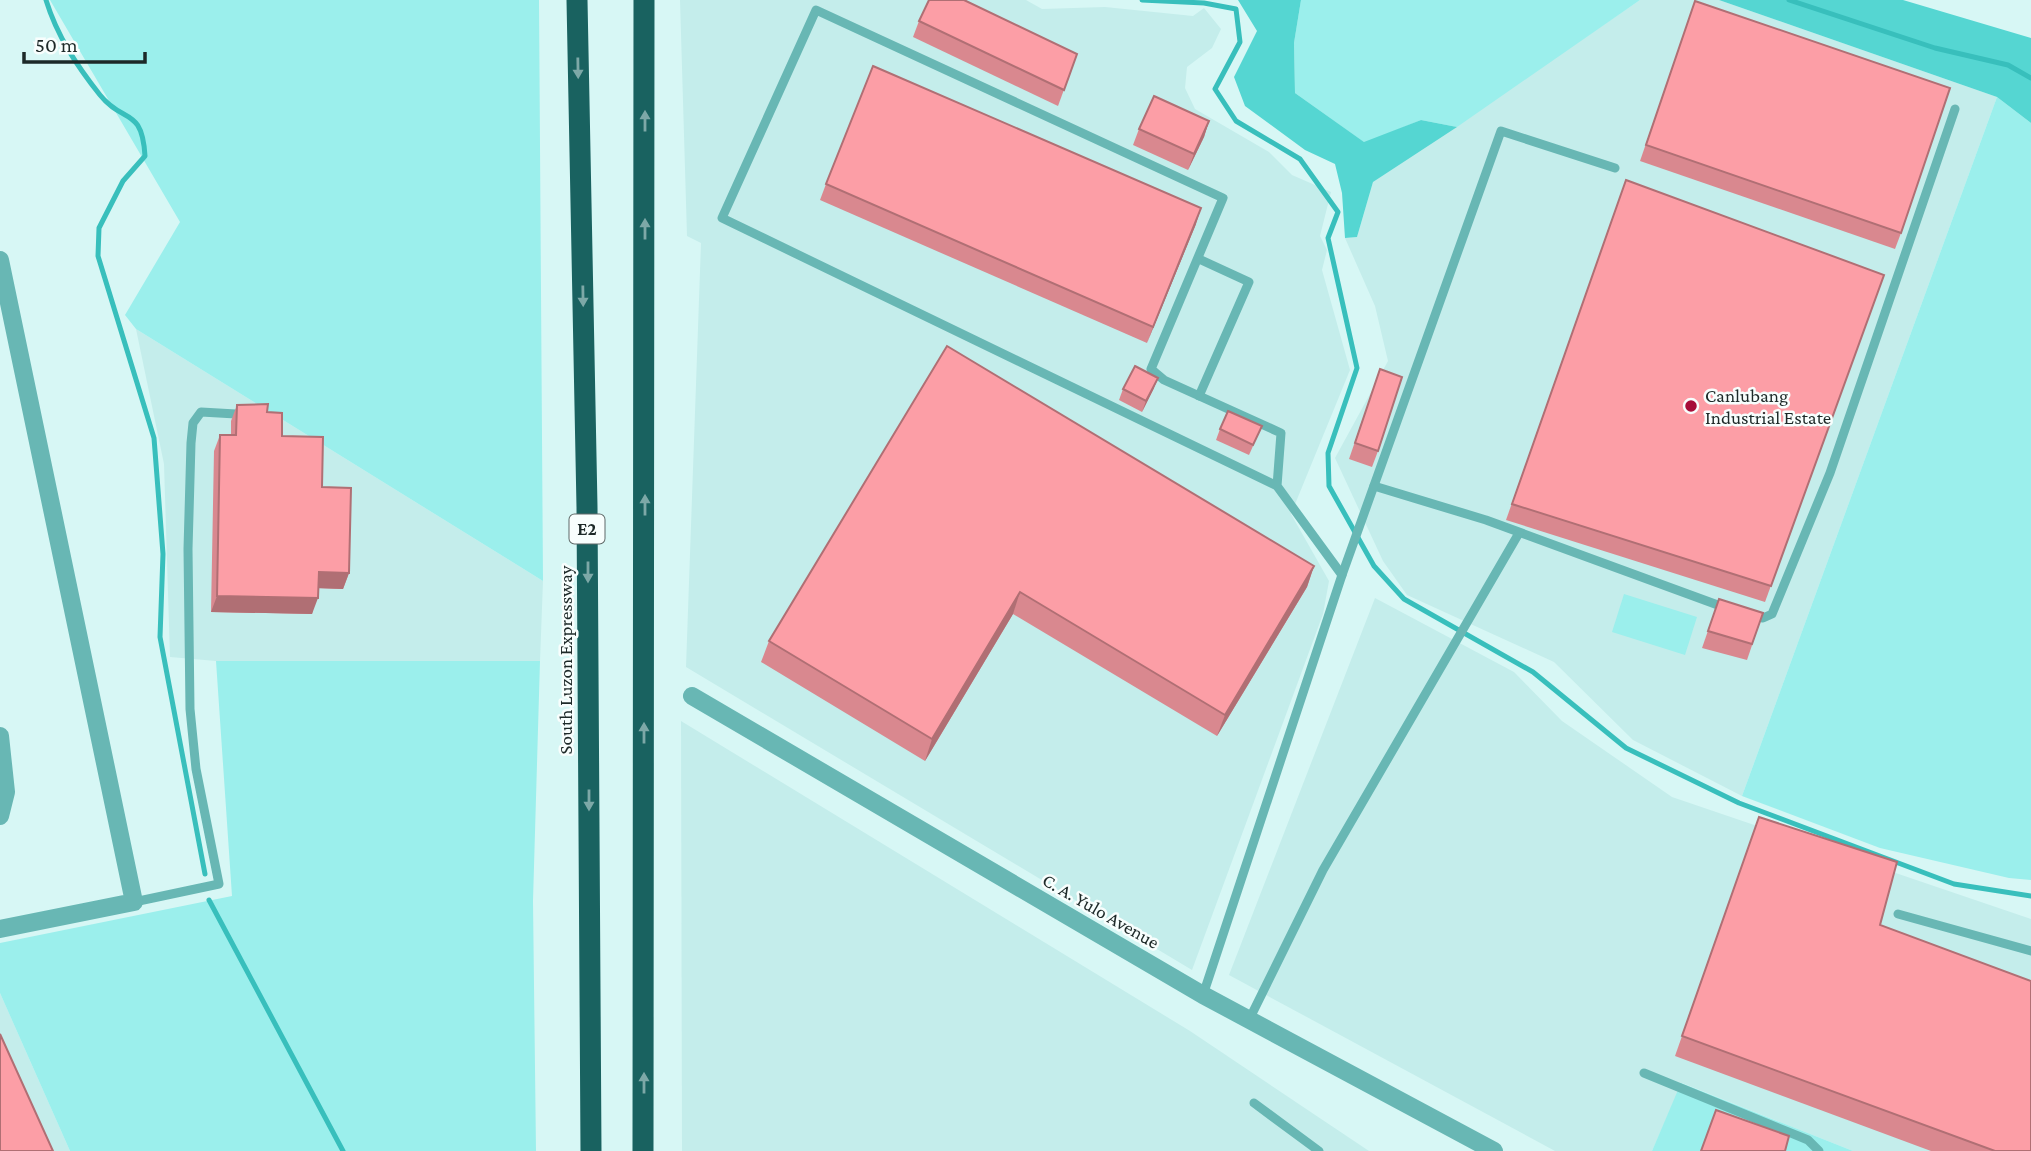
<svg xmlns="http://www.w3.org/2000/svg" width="2031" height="1151" viewBox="0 0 2031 1151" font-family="'Crimson Pro',serif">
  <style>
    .built { fill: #c4edeb }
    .green { fill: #9befec }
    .forest { fill: #55d6d2 }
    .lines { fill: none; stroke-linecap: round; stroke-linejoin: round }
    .stream { stroke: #38bfbc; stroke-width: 5 }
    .service { stroke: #68b7b4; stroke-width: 9 }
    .minor { stroke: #68b7b4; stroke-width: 18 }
    .motorway { stroke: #196260; stroke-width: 21 }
    .wall { fill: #d9888f }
    .shaded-wall { fill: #b06f74 }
    .building { fill: #fc9ea6; stroke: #b06f74; stroke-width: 2 }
    .oneway { fill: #7da8a7 }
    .poi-dot { fill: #a70d39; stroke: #f8fefd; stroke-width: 2.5 }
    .labels { text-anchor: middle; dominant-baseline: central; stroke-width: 5; stroke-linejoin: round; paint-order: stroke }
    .shield { fill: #f8fefd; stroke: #5f6968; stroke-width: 2 }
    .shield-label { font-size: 18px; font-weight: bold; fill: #1d2928 }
    .poi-label { font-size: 19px; fill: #1d2928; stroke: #f8fefd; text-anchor: start }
    .street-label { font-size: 19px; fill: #1d2928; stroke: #f8fefd }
  </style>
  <rect width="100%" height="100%" fill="#d7f7f5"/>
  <g class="built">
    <polygon points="680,0 1026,0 1042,9 1105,7 1193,16 1204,8 1221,29 1212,48 1187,67 1185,88 1195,109 1269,152 1292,175 1331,192 1320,236 1327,250 1322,270 1350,370 1291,514 1329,581 1323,614 1192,970 686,667 701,243 687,236"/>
    <polygon points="1640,0 1719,0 1997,97 1742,796 1633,740 1554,662 1407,595 1383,561 1335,458 1388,361 1375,306 1345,238 1357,237 1373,182"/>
    <polygon points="136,329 543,581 540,661 216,661 170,657 164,464"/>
    <polygon points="1375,598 1514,672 1562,721 1672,797 2031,919 2031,1151 1853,1151 1682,1083 1652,1151 1555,1151 1229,975"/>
    <polygon points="681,721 1190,1031 1369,1151 682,1151"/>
    <polygon points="0,993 70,1151 0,1151"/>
  </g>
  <g class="green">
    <polygon points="50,0 539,0 543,581 136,329 125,315 180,222"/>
    <polygon points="1301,0 1640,0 1457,127 1421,120 1365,143 1295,93 1294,43"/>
    <polygon points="1997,97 2031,123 2031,880 2009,878 1880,848 1742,796"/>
    <polygon points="1624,594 1697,617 1685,655 1612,632"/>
    <polygon points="216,661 540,661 533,901 536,1151 70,1151 0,993 0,943 232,896"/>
    <polygon points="1681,1083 1853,1151 1652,1151"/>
  </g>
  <g class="forest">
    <polygon points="1238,0 1301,0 1294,43 1295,93 1364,142 1421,120 1457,127 1373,182 1357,237 1345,238 1342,193 1335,164 1305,150 1245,106 1234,77 1257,31"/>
    <polygon points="1719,0 1903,0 2031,38 2031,123 1997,97"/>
  </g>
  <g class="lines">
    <g class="stream">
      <path d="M46 0C57 36 77 66 100 95 123 124 142 106 145 156L123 181 99 228 98 256 154 438 163 554 160 637 205 874"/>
      <polyline points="1142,0 1204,3 1236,9 1240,42 1215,89 1236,121 1300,159 1338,212 1328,238 1357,368 1328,453 1329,486 1374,566 1404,599 1533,672 1626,748 1739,803 1954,884 2031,896"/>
      <polyline points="1789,0 1935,48 2008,65 2031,78"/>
      <polyline points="209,900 343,1151"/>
    </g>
    <g class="service">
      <polyline points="1199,396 1249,282 1199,259"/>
      <polyline points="1277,486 722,218 816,10 1223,198 1151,369 1164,380 1281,433 1277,486 1342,575"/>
      <polyline points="1374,486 1486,520 1726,608"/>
      <polyline points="1753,616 1763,618 1772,614 1830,473 1955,109"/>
      <polyline points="134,902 219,884 196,769 190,709 188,549 191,443 193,423 201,412 236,414"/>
      <polyline points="1898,914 2031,951"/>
      <polyline points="1203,995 1342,575 1501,131 1615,168"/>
      <polyline points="1249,1020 1323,870 1519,533"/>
      <polyline points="1644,1073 1808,1140 1819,1151"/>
      <polyline points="1254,1103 1319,1151"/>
    </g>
    <g class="minor">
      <polyline points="0,260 134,902 0,929"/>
      <polyline points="692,696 1203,995 1494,1151"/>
      <polyline points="0,736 6,792 0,816"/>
    </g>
    <g class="motorway">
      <polyline points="577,0 587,507 591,1151"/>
      <polyline points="643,1151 644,0"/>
    </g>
  </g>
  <g class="wall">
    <polygon points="1695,1 1901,233 1895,249 1640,161"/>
    <polygon points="919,21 1077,54 1058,106 913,37"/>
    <polygon points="1209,121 1204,137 1188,170 1133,145 1139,129"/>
    <polygon points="1626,180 1884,275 1765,602 1506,520"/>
    <polygon points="826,184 1196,224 1147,343 820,200"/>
    <polygon points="947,346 1314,566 1307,587 1217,736 1013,614 925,761 761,662 769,641"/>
    <polygon points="1380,369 1378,451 1372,467 1349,459"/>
    <polygon points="1154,388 1142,412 1119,400 1123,389"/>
    <polygon points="237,405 267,412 282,436 322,487 349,573 343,589 318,588 312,614 211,612 214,451 220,435 231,435 231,421"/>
    <polygon points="1262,426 1249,455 1216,440 1220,429"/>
    <polygon points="1719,599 1763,613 1747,660 1702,648"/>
    <polygon points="1759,817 1880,925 2031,1151 1931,1151 1675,1056"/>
  </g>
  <g class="shaded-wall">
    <polygon points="1209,121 1204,137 1188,170 1194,154"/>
    <polygon points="1201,208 1196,224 1147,343 1153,327"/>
    <polygon points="1158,378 1154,388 1142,412 1146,401"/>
    <polygon points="1314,566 1307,587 1217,736 1225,715"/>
    <polygon points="319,572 349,573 343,589 313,588"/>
    <polygon points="1020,592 1013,614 925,761 932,739"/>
    <polygon points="217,596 318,598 312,614 211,612"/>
  </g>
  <g class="building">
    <polygon points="929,0 964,0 1077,54 1064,90 919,21"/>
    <polygon points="1695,1 1950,88 1901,233 1646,145"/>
    <polygon points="873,66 1201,208 1153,327 826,184"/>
    <polygon points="1154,96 1209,121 1194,154 1139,129"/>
    <polygon points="1626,180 1884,275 1771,586 1512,504"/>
    <polygon points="947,346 1314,566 1225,715 1020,592 932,739 769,641"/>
    <polygon points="1135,366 1158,378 1146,401 1123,389"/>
    <polygon points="1380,369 1402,377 1378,451 1355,443"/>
    <polygon points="268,404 267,412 282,413 282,436 323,437 322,487 351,488 349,573 319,572 318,598 217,596 220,435 236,435 237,405"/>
    <polygon points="1228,411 1262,426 1253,445 1220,429"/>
    <polygon points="1719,599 1763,613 1752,644 1708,631"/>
    <polygon points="1759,817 1897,862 1880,925 2031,981 2031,1151 1995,1151 1682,1036"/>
    <polygon points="0,1034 53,1151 0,1151"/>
    <polygon points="1716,1110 1789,1136 1785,1151 1701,1151"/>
  </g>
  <defs><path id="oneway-solid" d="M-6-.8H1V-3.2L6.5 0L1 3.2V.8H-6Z" transform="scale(1.75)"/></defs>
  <g class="oneway">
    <use href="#oneway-solid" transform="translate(578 68) rotate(89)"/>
    <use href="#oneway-solid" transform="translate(645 121) rotate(-90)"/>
    <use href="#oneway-solid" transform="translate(645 229) rotate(-90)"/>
    <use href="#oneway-solid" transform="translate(583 296) rotate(89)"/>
    <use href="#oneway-solid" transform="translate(645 505) rotate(-90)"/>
    <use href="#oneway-solid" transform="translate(588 572) rotate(90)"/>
    <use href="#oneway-solid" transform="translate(644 733) rotate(-90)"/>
    <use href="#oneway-solid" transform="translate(589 800) rotate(90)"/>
    <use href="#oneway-solid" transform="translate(644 1083) rotate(-90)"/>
  </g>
  <circle class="poi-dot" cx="1691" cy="406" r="7"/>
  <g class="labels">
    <rect class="shield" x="569.5" y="514.5" width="35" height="29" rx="5"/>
    <g class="shield-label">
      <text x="587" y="529">E2</text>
    </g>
    <g class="poi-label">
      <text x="1705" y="395">Canlubang<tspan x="1705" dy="22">Industrial Estate</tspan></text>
    </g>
    <g class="street-label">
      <text transform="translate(565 660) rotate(-90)">South Luzon Expressway</text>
      <text transform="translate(1101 911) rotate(30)">C. A. Yulo Avenue</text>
    </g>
  </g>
  <path d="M24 52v10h121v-10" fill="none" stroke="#1d2928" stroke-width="3.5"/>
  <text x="35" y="52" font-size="21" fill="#1d2928" stroke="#f8fefd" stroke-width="5" paint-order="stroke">50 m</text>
</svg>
